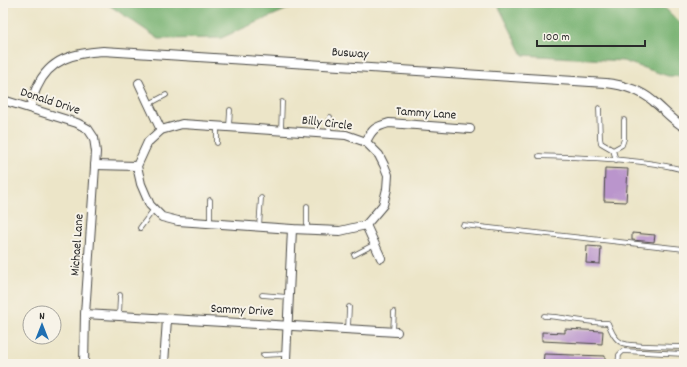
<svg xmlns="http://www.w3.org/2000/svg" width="687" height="367" viewBox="0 0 687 367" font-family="Dekko,sans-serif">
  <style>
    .forest { fill: #78b272; stroke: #526e4e }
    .building { fill: #ba95cc }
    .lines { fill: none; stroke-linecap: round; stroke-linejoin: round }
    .service-casing { stroke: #484743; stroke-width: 5.5 }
    .minor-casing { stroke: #484743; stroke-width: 10 }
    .service { stroke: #fff; stroke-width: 4 }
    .minor { stroke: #fff; stroke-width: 8 }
    .rail-casing { stroke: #2b2b2b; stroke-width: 3.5 }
    .rail { stroke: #f7f3e8; stroke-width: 2; stroke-dasharray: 6; stroke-linecap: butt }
    .labels { text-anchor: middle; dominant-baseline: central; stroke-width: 4; stroke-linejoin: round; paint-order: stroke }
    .street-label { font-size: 13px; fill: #2b2b2b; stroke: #f7f3e8 }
  </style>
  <rect width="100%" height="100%" fill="#f7f3e8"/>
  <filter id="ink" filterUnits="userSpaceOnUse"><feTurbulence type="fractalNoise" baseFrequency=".025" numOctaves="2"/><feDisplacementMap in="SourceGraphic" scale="8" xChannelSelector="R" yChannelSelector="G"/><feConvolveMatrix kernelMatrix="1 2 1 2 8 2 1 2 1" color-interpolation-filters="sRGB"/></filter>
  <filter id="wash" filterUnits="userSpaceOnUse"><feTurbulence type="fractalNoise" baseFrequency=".012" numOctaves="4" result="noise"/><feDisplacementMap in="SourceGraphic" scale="16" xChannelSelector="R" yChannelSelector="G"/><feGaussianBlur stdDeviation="0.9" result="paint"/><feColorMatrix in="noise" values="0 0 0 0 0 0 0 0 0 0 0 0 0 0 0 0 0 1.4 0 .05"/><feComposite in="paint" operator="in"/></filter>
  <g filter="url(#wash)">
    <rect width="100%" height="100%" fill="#ece5c8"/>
    <g class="forest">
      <polygon points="106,3 292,3 290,8 221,38 159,39"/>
      <polygon points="497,3 660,3 684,27 684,76 668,76 623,61 523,55"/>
    </g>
    <g id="blocks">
      <g class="building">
        <polygon points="605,168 628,169 626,202 604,201"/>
        <polygon points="632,233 655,235 654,242 632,240"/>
        <polygon points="587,246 601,247 600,264 586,263"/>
        <polygon points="565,329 603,331 602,344 542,341 542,332 565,333"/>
        <polygon points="544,354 605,356 605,364 543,364"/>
      </g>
    </g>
  </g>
  <g filter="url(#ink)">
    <use href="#blocks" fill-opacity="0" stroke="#484743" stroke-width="1"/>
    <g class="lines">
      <defs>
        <g id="service">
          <polyline points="149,104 166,95"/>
          <polyline points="599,108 600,138 601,143 613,150 616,160"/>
          <polyline points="229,127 230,110"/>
          <polyline points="281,131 282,102"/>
          <polyline points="329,134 330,117"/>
          <polyline points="217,143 217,127"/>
          <polyline points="613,150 622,145 624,139 624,120"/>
          <path d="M539 156C587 158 637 158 684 170"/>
          <polyline points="210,200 210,224"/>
          <polyline points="307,206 307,230"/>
          <polyline points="463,225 684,249"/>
          <polyline points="259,227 261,198"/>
          <polyline points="140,228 154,209"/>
          <polyline points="354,255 375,244"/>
          <polyline points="262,295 288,297"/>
          <polyline points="119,316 120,295"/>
          <path d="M544 316C565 317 586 323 608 323 611 330 614 339 622 343 631 347 671 346 684 347"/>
          <polyline points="348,329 349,307"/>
          <polyline points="393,332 394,312"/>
          <polyline points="263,355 286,354"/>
          <polyline points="618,364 619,355 623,351 684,354"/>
        </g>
        <g id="minor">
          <polyline points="139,83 161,130"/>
          <polyline points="3,100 77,123 88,129 94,138 96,152 85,314 84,364"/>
          <path d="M30 108C32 101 34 93 37 87 50 58 75 53 103 51L606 83C623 85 639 89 653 101 663 109 672 120 684 127"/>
          <polygon points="182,124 346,135 366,142 379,155 384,165 388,175 387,189 383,205 366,225 340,231 292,229 178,221 162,217 150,205 141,184 137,166 148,142 161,130"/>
          <path d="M366 142C372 129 375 127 389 123L470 129"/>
          <polyline points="95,165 137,166"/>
          <polyline points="366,225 381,258"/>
          <polyline points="85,314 397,332"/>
          <polyline points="164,364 167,319"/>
          <polyline points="288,364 286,359 292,229"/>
        </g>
      </defs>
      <use href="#service" class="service-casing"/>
      <use href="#minor" class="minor-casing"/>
      <use href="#service" class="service"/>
      <use href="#minor" class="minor"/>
      <defs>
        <polyline id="rail" points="681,3 684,6"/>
      </defs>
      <use href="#rail" class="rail-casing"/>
      <use href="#rail" class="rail"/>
    </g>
  </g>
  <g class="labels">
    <g class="street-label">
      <text transform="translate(350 54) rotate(4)">Busway</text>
      <text transform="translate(50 102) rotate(18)">Donald Drive</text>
      <text transform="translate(426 114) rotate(4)">Tammy Lane</text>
      <text transform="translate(327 124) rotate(7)">Billy Circle</text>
      <text transform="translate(78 245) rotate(-86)">Michael Lane</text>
      <text transform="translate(242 311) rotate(3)">Sammy Drive</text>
    </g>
  </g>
  <rect width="687" height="367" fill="none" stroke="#f7f3e8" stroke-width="16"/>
  <g transform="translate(42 325)"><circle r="19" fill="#f7f3e8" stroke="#a5a39c"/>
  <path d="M0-3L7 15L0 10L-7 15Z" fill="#1f6fb2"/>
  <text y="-6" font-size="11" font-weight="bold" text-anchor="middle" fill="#2b2b2b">N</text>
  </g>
  <path d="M537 40v6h108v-6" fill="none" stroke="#2b2b2b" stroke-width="2"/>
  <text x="543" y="40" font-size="12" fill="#2b2b2b" stroke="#f7f3e8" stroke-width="3" paint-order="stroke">100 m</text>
</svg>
